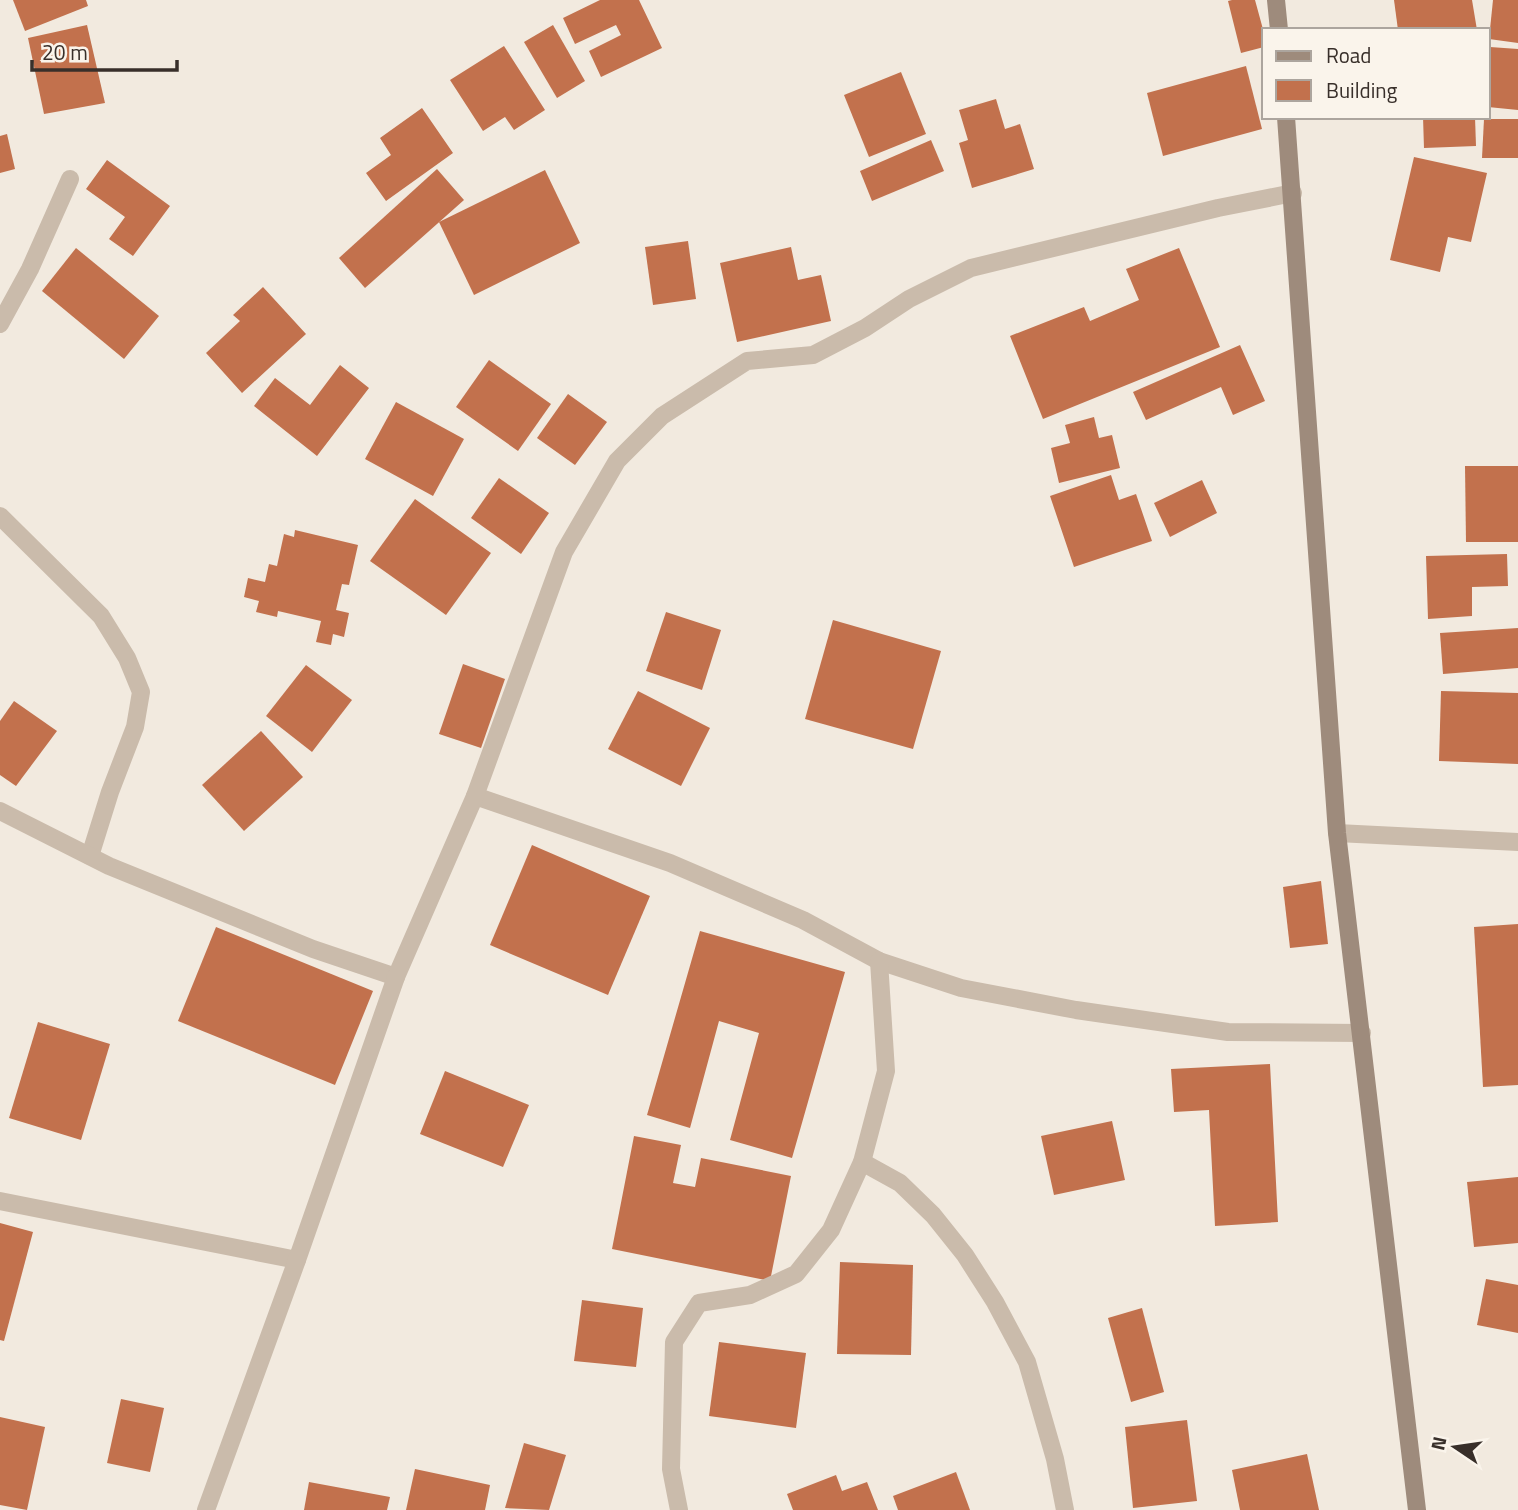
<svg xmlns="http://www.w3.org/2000/svg" width="1518" height="1510" viewBox="0 0 1518 1510" font-family="'Titillium Web',sans-serif">
  <style>
    .building { fill: #c2714d }
    .lines { fill: none; stroke-linecap: round; stroke-linejoin: round }
    .street { stroke: #cabbab; stroke-width: 18 }
    .secondary { stroke: #9e8b7c; stroke-width: 18 }
  </style>
  <rect width="100%" height="100%" fill="#f2eadf"/>
  <g class="building">
    <polygon points="13,0 86,0 88,6 25,31"/>
    <polygon points="600,0 639,0 662,48 601,77 589,51 621,35 616,25 575,44 563,18"/>
    <polygon points="1232,0 1255,0 1264,33 1264,47 1241,53 1228,1"/>
    <polygon points="1394,0 1472,0 1477,30 1398,30"/>
    <polygon points="1493,0 1518,0 1518,43 1489,39"/>
    <polygon points="87,25 105,103 44,114 28,38"/>
    <polygon points="553,25 585,81 557,98 524,42"/>
    <polygon points="504,46 545,110 514,130 505,117 483,131 450,80"/>
    <polygon points="1490,47 1518,49 1518,110 1488,107"/>
    <polygon points="1246,66 1262,129 1163,156 1147,93"/>
    <polygon points="901,72 926,134 869,157 844,95"/>
    <polygon points="996,99 1005,129 1020,124 1034,169 972,188 959,143 968,140 959,110"/>
    <polygon points="422,108 453,153 386,201 366,173 391,155 380,138"/>
    <polygon points="1423,117 1475,117 1476,146 1424,148"/>
    <polygon points="1484,119 1518,119 1518,158 1482,158"/>
    <polygon points="7,134 15,169 0,173 0,136"/>
    <polygon points="931,140 944,171 872,201 860,171"/>
    <polygon points="1414,157 1487,173 1471,242 1448,237 1440,272 1390,260"/>
    <polygon points="107,160 170,206 133,256 109,239 125,217 86,189"/>
    <polygon points="437,169 464,200 365,288 339,258"/>
    <polygon points="545,170 580,243 474,295 439,222"/>
    <polygon points="688,241 696,299 653,305 645,247"/>
    <polygon points="791,247 798,280 821,275 831,321 737,342 720,263"/>
    <polygon points="76,248 159,316 124,359 42,291"/>
    <polygon points="1179,248 1220,347 1043,419 1010,336 1084,307 1090,321 1139,300 1126,269"/>
    <polygon points="263,287 306,334 242,393 206,353 240,321 233,315"/>
    <polygon points="1240,345 1265,401 1233,415 1221,387 1146,420 1133,392"/>
    <polygon points="489,360 551,404 518,451 456,407"/>
    <polygon points="340,365 369,388 317,456 254,406 275,378 310,405"/>
    <polygon points="568,394 607,422 575,465 537,438"/>
    <polygon points="396,402 464,439 433,496 365,459"/>
    <polygon points="1094,417 1099,438 1112,435 1120,468 1059,483 1051,448 1070,443 1065,425"/>
    <polygon points="1465,466 1518,466 1518,542 1466,542"/>
    <polygon points="1111,475 1119,500 1136,494 1152,541 1074,567 1050,496"/>
    <polygon points="499,478 549,513 521,554 471,518"/>
    <polygon points="1202,480 1217,513 1170,537 1154,503"/>
    <polygon points="415,499 491,553 446,615 370,561"/>
    <polygon points="295,530 358,545 349,585 342,584 336,610 349,613 344,637 333,634 331,645 316,642 321,621 278,611 277,617 256,612 259,601 244,597 248,578 265,582 269,564 277,566 284,534 294,537"/>
    <polygon points="1507,554 1508,586 1472,587 1472,616 1428,619 1426,556"/>
    <polygon points="666,612 721,630 702,690 646,671"/>
    <polygon points="833,620 941,651 913,749 805,719"/>
    <polygon points="1518,628 1518,668 1443,674 1440,633"/>
    <polygon points="463,664 505,679 481,748 439,734"/>
    <polygon points="306,665 352,700 312,752 266,716"/>
    <polygon points="638,691 710,728 681,786 608,749"/>
    <polygon points="1441,691 1518,693 1518,764 1439,761"/>
    <polygon points="14,701 57,731 16,786 0,775 0,721"/>
    <polygon points="261,731 303,777 244,831 202,785"/>
    <polygon points="532,845 650,896 608,995 490,945"/>
    <polygon points="1321,881 1328,944 1290,948 1283,887"/>
    <polygon points="1518,924 1518,1085 1483,1087 1474,927"/>
    <polygon points="216,927 373,991 335,1085 178,1021"/>
    <polygon points="700,931 845,972 792,1158 730,1140 759,1033 719,1021 690,1128 647,1115"/>
    <polygon points="38,1022 110,1044 81,1140 9,1118"/>
    <polygon points="1270,1064 1278,1222 1215,1226 1209,1110 1174,1112 1171,1069"/>
    <polygon points="445,1071 529,1105 503,1167 420,1134"/>
    <polygon points="1112,1121 1125,1180 1054,1195 1041,1136"/>
    <polygon points="634,1136 681,1145 673,1183 695,1187 701,1158 791,1176 770,1281 612,1249"/>
    <polygon points="1518,1177 1518,1243 1474,1247 1467,1182"/>
    <polygon points="0,1223 33,1232 4,1341 0,1340"/>
    <polygon points="840,1262 913,1265 911,1355 837,1354"/>
    <polygon points="1486,1279 1518,1285 1518,1333 1477,1325"/>
    <polygon points="582,1300 643,1308 636,1367 574,1361"/>
    <polygon points="1142,1308 1164,1392 1131,1402 1108,1318"/>
    <polygon points="719,1342 806,1353 796,1428 709,1416"/>
    <polygon points="121,1399 164,1408 150,1472 107,1463"/>
    <polygon points="0,1417 45,1427 27,1510 0,1505"/>
    <polygon points="1187,1420 1197,1501 1133,1508 1125,1427"/>
    <polygon points="524,1443 566,1455 549,1510 505,1508"/>
    <polygon points="1307,1454 1319,1510 1240,1510 1232,1470"/>
    <polygon points="415,1469 490,1485 485,1510 406,1510"/>
    <polygon points="956,1472 970,1510 898,1510 893,1496"/>
    <polygon points="836,1475 842,1491 867,1482 878,1510 793,1510 787,1494"/>
    <polygon points="309,1482 390,1497 387,1510 304,1510"/>
  </g>
  <g class="lines">
    <g class="street">
      <polyline points="0,324 30,269 70,179"/>
      <polyline points="0,516 101,616 127,658 141,692 135,727 110,792 90,856"/>
      <polyline points="475,796 670,863 803,920 879,961 961,988 1076,1010 1228,1032 1362,1033"/>
      <polyline points="0,811 109,866 313,949 396,977"/>
      <polyline points="1337,833 1518,842"/>
      <polyline points="862,1162 900,1183 933,1215 965,1255 995,1302 1027,1362 1055,1459 1065,1510"/>
      <polyline points="0,1201 297,1260"/>
      <polyline points="206,1510 297,1260 396,977 475,796 564,552 617,461 662,416 747,361 813,355 865,328 909,299 971,268 1218,208 1293,193"/>
      <polyline points="679,1510 671,1469 674,1342 699,1303 750,1295 796,1274 831,1230 862,1162 886,1071 879,961"/>
    </g>
    <g class="secondary">
      <polyline points="1276,0 1279,30"/>
      <polyline points="1286,117 1337,833 1417,1510"/>
    </g>
  </g>
  <rect x="1262" y="28" width="228" height="91" fill="#faf4eb" stroke="#aca59e" stroke-width="2"/>
  <rect x="1276" y="51" width="35" height="10" fill="#9e8b7c" stroke="#aca59e" stroke-width="2"/>
  <text x="1326" y="63" font-size="21" fill="#382f2a">Road</text>
  <rect x="1276" y="80" width="35" height="21" fill="#c2714d" stroke="#aca59e" stroke-width="2"/>
  <text x="1326" y="98" font-size="21" fill="#382f2a">Building</text>
  <g transform="translate(1455 1447) rotate(283)" stroke="#faf4eb" stroke-width="5" paint-order="stroke">
  <path d="M0-5L12 26L0 18L-12 26Z" fill="#382f2a"/>
  <text y="-10" font-size="19" font-weight="bold" text-anchor="middle" fill="#382f2a">N</text>
  </g>
  <path d="M32 60v10h145v-10" fill="none" stroke="#382f2a" stroke-width="3.5"/>
  <text x="42" y="60" font-size="21" fill="#382f2a" stroke="#faf4eb" stroke-width="5" paint-order="stroke">20 m</text>
</svg>
